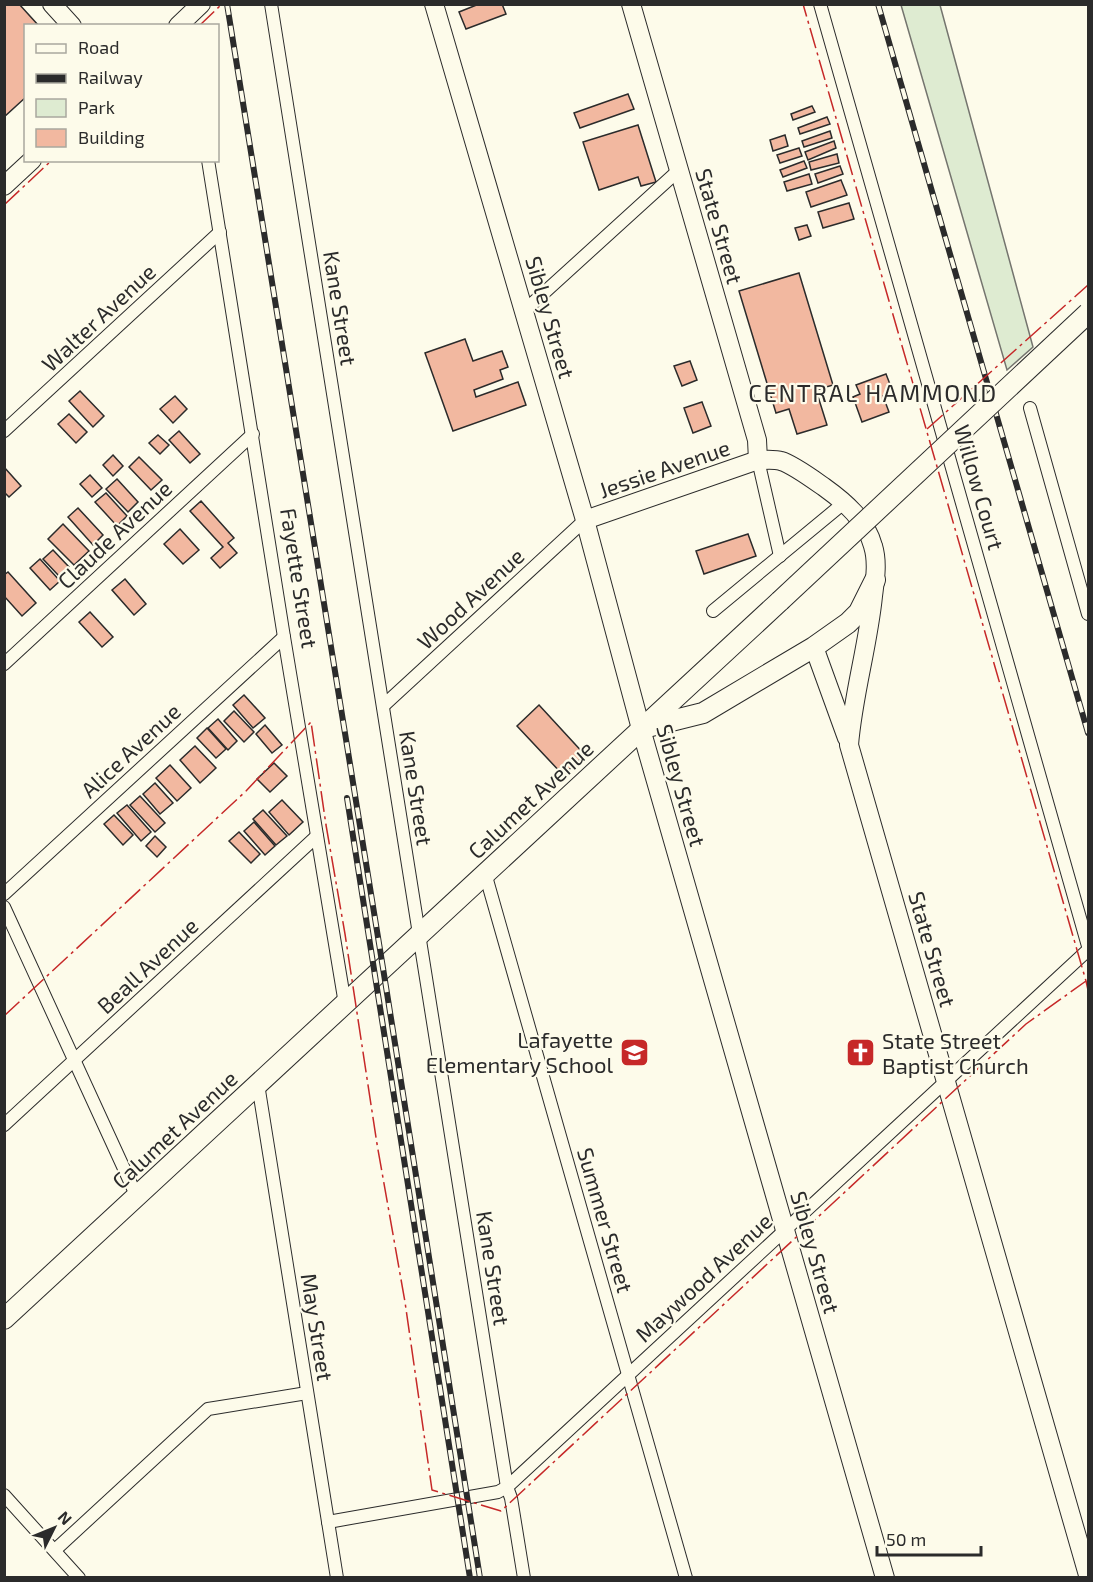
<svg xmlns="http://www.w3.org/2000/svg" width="1093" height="1582" viewBox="0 0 1093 1582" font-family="'Exo 2',sans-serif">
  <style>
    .green { fill: #deebd1; stroke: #74746e; stroke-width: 1.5 }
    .building { fill: #f2b8a0; stroke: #2b2b2b; stroke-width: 1.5 }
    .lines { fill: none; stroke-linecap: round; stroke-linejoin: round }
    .street-casing { stroke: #2b2b2b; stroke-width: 14 }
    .secondary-casing { stroke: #2b2b2b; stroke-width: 20 }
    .primary-casing { stroke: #2b2b2b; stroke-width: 22 }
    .street { stroke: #fdfbea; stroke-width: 12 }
    .secondary { stroke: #fdfbea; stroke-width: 18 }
    .primary { stroke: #fdfbea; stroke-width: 20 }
    .rail-casing { stroke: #2b2b2b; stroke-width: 6 }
    .rail { stroke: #fdfbea; stroke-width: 4; stroke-dasharray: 11; stroke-linecap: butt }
    .primary-bridge-casing { stroke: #2b2b2b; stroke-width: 22; stroke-linecap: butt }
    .primary-bridge { stroke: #fdfbea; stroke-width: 20 }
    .power { stroke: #c62828; stroke-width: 1.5; stroke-dasharray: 21 4.5 3 4.5; stroke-linecap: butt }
    .labels { text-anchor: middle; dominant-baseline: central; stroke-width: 4.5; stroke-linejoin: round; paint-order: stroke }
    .street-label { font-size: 22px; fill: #2b2b2b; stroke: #fdfbea }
    .poi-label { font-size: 22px; fill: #2b2b2b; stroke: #fdfbea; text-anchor: end }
    .neighbourhood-label { font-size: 24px; letter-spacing: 1.5px; fill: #2b2b2b; stroke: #fdfbea }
  </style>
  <rect width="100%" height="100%" fill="#fdfbea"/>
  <polygon class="green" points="901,5 940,5 1033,347 1007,370"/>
  <g class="building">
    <polygon points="4,4 19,4 39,26 26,26 26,97 4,117"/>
    <polygon points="479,4 502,4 506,14 466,29 459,12"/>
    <polygon points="628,94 634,109 580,128 574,113"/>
    <polygon points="812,106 815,112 793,120 791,114"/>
    <polygon points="827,117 830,124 800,134 798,128"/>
    <polygon points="638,125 656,182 641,186 638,177 599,190 583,142"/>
    <polygon points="830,131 832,138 804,147 802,141"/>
    <polygon points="785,135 788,146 773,151 770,140"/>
    <polygon points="834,141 836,148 808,160 805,152"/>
    <polygon points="799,148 802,156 780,163 777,155"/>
    <polygon points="837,154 839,163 811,170 809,162"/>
    <polygon points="804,161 807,168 783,177 780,170"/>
    <polygon points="840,166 843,174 818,183 815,174"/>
    <polygon points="809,174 812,184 787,191 784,182"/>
    <polygon points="841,180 847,195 811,207 806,192"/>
    <polygon points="849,203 854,219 823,228 818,212"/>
    <polygon points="807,225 811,236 799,240 795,228"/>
    <polygon points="799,273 833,385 816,390 827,425 797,434 789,409 776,413 739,291"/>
    <polygon points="465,339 473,361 502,351 508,367 500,370 503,379 474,390 476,397 518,382 526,405 453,431 425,353"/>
    <polygon points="690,361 697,380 682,386 674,366"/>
    <polygon points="886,374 893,392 883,396 889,412 862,422 853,397 860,394 856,385"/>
    <polygon points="80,391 104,416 93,427 69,401"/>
    <polygon points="175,396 187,409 173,423 160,409"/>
    <polygon points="702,402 711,426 693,433 684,408"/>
    <polygon points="69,414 87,432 76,443 58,424"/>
    <polygon points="179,431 200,454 190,463 169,440"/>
    <polygon points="158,435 169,445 160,454 149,443"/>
    <polygon points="113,455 123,466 113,476 103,465"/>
    <polygon points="139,457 162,480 151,490 129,467"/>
    <polygon points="4,467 21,486 9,497 4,492"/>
    <polygon points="90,475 102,488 92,497 80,484"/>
    <polygon points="117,479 138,502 128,512 106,489"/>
    <polygon points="106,493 127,516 117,526 95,502"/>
    <polygon points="201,501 234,538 228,543 237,553 220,568 211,558 223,547 190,511"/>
    <polygon points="78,508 103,535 93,545 68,517"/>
    <polygon points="63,524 89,551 74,565 48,539"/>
    <polygon points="180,529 199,550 183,564 164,544"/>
    <polygon points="748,534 756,556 704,574 696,551"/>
    <polygon points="53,550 69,567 59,576 43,559"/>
    <polygon points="40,559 60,581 50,590 30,568"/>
    <polygon points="8,572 36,603 22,616 4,596 4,575"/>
    <polygon points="125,579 146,604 134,615 112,590"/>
    <polygon points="90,612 113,637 102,647 79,622"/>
    <polygon points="244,695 265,718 253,728 233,705"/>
    <polygon points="539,705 585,755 563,775 517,726"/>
    <polygon points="234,711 254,732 244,742 224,721"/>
    <polygon points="218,719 237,741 228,750 208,728"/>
    <polygon points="265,725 282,745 272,753 256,734"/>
    <polygon points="207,728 226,749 216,758 197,738"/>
    <polygon points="195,746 216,768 200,783 180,760"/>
    <polygon points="274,763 287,776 270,792 257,779"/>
    <polygon points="170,765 191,788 177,801 156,778"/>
    <polygon points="155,783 173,803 160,814 143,794"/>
    <polygon points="140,796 165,823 155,832 130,805"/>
    <polygon points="282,800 303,822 289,835 269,812"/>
    <polygon points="127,805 151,832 141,841 117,813"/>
    <polygon points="263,810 287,836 276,845 253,819"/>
    <polygon points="114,815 133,835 123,845 104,824"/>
    <polygon points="254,822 275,846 265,855 244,831"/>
    <polygon points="239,832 260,854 251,863 229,841"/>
    <polygon points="155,836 166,847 157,857 146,846"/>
  </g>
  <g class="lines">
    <defs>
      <g id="street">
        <polyline points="271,4 507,1487 511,1498 524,1578"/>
        <polyline points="820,4 1088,946"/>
        <polyline points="208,160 284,637 345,1004"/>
        <polyline points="524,311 679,170"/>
        <polyline points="1030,408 1088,614"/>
        <polyline points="4,431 220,232"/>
        <polyline points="758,460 780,556"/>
        <polyline points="713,611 845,502"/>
        <polyline points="4,664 253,434"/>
        <polyline points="383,706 585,520"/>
        <polyline points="485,873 686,1578"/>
        <polyline points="4,894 284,637"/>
        <polyline points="4,907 137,1197"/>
        <polyline points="258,1084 337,1578"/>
        <polyline points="4,1125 317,836"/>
        <polyline points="4,1495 79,1578"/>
        <polyline points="328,1522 498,1492 507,1487 1088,950"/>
        <polyline points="55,1550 208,1409 307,1393"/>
      </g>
      <g id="secondary">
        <polyline points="52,4 72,26"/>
        <polyline points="434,4 585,520 641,729 885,1578"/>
        <polyline points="631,4 757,440 758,460"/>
        <polyline points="178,26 201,4"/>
        <polyline points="4,186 32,160"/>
        <path d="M585 520 758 460C765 460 775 459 781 461 792 464 814 480 824 487 845 502 866 520 873 546 878 562 875 580 873 596 868 646 853 695 849 745L1088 1575"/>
        <polyline points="814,647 847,738"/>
      </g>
      <g id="primary">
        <polyline points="643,728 703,713 814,647 848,623 859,612 875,580"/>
        <polyline points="4,1319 780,601"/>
      </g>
    </defs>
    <use href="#street" class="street-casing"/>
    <use href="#secondary" class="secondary-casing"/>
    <use href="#primary" class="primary-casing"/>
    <use href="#street" class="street"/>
    <use href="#secondary" class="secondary"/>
    <use href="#primary" class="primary"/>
    <defs>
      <g id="rail">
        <polyline points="227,4 383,968 480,1578"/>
        <polyline points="878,4 1088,733"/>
        <polyline points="347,798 470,1578"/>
      </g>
    </defs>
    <use href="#rail" class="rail-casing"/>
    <use href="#rail" class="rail"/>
    <defs>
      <polyline id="primary-bridge" points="780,601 1088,313"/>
    </defs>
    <use href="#primary-bridge" class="primary-bridge-casing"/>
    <use href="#primary-bridge" class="primary-bridge"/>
    <g class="power">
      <polyline points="199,26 222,4"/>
      <polyline points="4,205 52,160"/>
      <polyline points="927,429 1088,285"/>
      <polyline points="1086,981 1088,990"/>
      <polyline points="4,1016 246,791 311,722 326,825 345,934 377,1144 405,1302 432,1490 501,1511 1026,1024 1086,981 803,4"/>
    </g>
  </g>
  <defs>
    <symbol id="school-square" viewBox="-11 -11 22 22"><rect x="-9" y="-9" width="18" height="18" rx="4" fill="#c62828" stroke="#fdfbea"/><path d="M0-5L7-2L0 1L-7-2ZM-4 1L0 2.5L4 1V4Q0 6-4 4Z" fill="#fff"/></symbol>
    <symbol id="church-square" viewBox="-11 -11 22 22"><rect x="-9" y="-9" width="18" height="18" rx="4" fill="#c62828" stroke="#fdfbea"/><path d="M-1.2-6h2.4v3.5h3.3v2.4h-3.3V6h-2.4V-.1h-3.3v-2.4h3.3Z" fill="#fff"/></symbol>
  </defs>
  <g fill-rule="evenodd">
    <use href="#school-square" x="618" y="1036" width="33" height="33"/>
    <use href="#church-square" x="844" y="1036" width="33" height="33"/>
  </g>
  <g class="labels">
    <g class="street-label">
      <text transform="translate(720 226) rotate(74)">State Street</text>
      <text transform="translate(341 308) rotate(81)">Kane Street</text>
      <text transform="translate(98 317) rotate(-43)">Walter Avenue</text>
      <text transform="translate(551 317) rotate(74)">Sibley Street</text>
      <text transform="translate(664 468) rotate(-19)">Jessie Avenue</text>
      <text transform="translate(980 487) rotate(74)">Willow Court</text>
      <text transform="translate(114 534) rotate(-43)">Claude Avenue</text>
      <text transform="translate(300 578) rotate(81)">Fayette Street</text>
      <text transform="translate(470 598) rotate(-43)">Wood Avenue</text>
      <text transform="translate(130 750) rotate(-43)">Alice Avenue</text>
      <text transform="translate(682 785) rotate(74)">Sibley Street</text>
      <text transform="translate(417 788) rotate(81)">Kane Street</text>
      <text transform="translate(530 799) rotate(-43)">Calumet Avenue</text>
      <text transform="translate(933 949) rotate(74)">State Street</text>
      <text transform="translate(147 965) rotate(-43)">Beall Avenue</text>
      <text transform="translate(174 1129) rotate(-43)">Calumet Avenue</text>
      <text transform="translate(606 1220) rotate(74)">Summer Street</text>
      <text transform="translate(816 1252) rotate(74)">Sibley Street</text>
      <text transform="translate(494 1268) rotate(81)">Kane Street</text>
      <text transform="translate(703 1277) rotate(-43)">Maywood Avenue</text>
      <text transform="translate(318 1327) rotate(81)">May Street</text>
    </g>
    <g class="poi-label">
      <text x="613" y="1039">Lafayette<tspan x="613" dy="25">Elementary School</tspan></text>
      <text x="882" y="1040" text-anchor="start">State Street<tspan x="882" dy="25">Baptist Church</tspan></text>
    </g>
    <g class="neighbourhood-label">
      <text x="873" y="392">CENTRAL HAMMOND</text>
    </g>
  </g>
  <rect width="1093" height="1582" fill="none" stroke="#2b2b2b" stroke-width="12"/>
  <rect x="24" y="24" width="195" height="138" fill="#fdfbea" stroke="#a9a89e" stroke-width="1.5"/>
  <rect x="36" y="44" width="30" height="9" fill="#fdfbea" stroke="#a9a89e" stroke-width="1.5"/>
  <text x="78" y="54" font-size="18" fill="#2b2b2b">Road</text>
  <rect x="36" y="74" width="30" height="9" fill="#2b2b2b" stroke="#a9a89e" stroke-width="1.5"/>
  <text x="78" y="84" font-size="18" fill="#2b2b2b">Railway</text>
  <rect x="36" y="99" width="30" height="18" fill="#deebd1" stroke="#a9a89e" stroke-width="1.5"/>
  <text x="78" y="114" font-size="18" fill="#2b2b2b">Park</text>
  <rect x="36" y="129" width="30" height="18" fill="#f2b8a0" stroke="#a9a89e" stroke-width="1.5"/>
  <text x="78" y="144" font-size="18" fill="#2b2b2b">Building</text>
  <g transform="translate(54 1528) rotate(47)" stroke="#fdfbea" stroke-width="4.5" paint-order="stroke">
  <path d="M0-4.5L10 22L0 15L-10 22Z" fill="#2b2b2b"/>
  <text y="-9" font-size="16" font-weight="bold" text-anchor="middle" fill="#2b2b2b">N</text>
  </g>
  <path d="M877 1546v9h104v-9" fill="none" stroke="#2b2b2b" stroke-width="3"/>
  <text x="886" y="1546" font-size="18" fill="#2b2b2b" stroke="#fdfbea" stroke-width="4.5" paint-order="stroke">50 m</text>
</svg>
